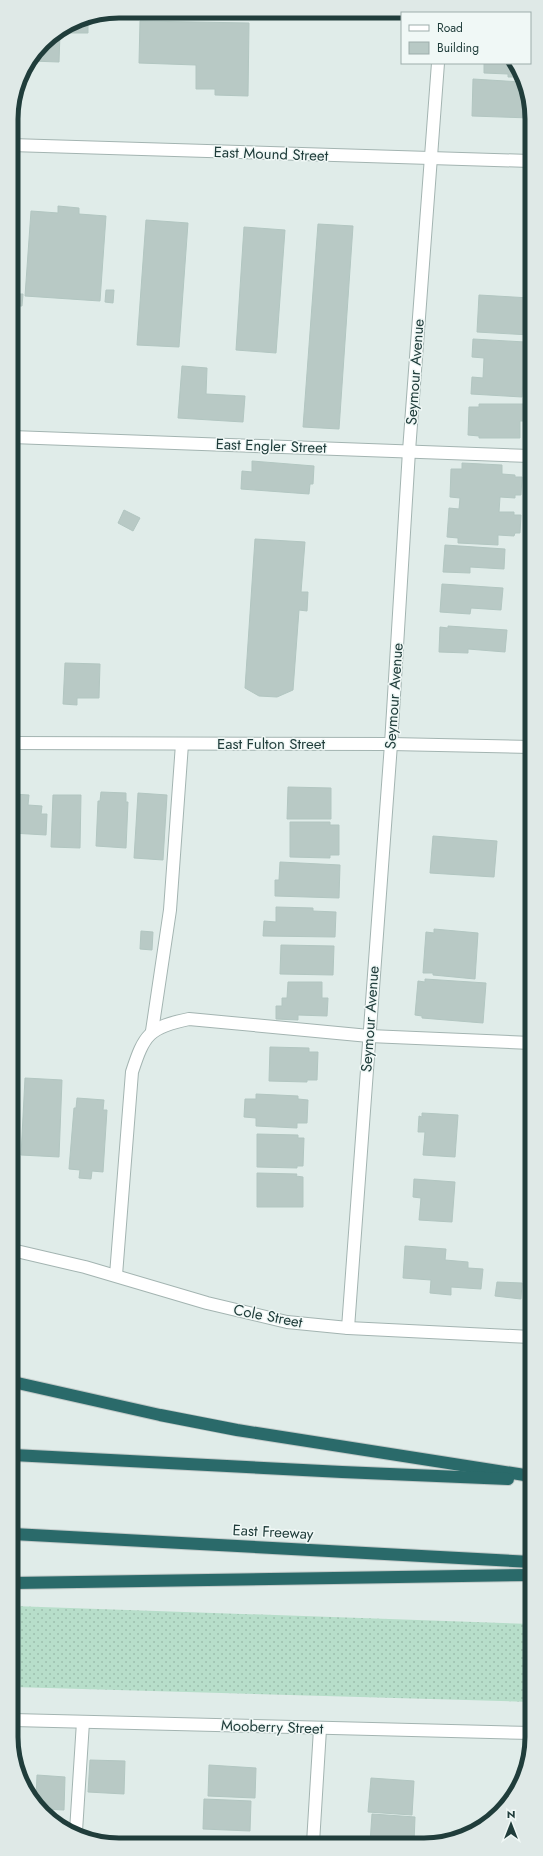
<svg xmlns="http://www.w3.org/2000/svg" width="543" height="1856" viewBox="0 0 543 1856" font-family="Jost,sans-serif">
  <style>
    .grass { fill: url(#grass-dots) }
    .building { fill: #b8c9c5; stroke: #b2c6c1 }
    .lines { fill: none; stroke-linecap: round; stroke-linejoin: round }
    .minor-casing { stroke: #a3b4b1; stroke-width: 14 }
    .highway-casing { stroke: #c1c9c8; stroke-width: 14 }
    .minor { stroke: #fff; stroke-width: 12 }
    .highway { stroke: #2a6a6a; stroke-width: 12 }
    .labels { text-anchor: middle; dominant-baseline: central; stroke-width: 3; stroke-linejoin: round; paint-order: stroke }
    .street-label { font-size: 15px; fill: #203d3b; stroke: #f0f8f6 }
    .rim { fill: none; stroke: #203d3b; stroke-width: 5 }
  </style>
  <defs>
    <pattern id="grass-dots" width="8" height="8" patternUnits="userSpaceOnUse"><rect width="8" height="8" fill="#b7deca"/><path d="M2 2h.1M6 6h.1" fill="none" stroke="#9dbfae" stroke-width="1.8" stroke-linecap="round"/></pattern>
  </defs>
  <rect width="100%" height="100%" fill="#e0ece9"/>
  <polygon class="grass" points="13,1606 532,1624 532,1702 13,1687"/>
  <g class="building">
    <polygon points="88,17 88,33 60,33 59,62 31,61 43,43 78,19"/>
    <polygon points="140,21 249,23 248,96 215,95 215,89 196,89 196,65 139,63"/>
    <polygon points="484,63 511,63 519,77 508,77 508,74 484,73"/>
    <polygon points="473,79 521,82 530,98 530,118 472,116"/>
    <polygon points="58,206 79,208 79,214 106,216 100,301 25,296 31,211 58,213"/>
    <polygon points="146,220 188,223 179,347 137,345"/>
    <polygon points="318,224 353,226 339,429 303,427"/>
    <polygon points="244,227 285,230 276,353 236,350"/>
    <polygon points="106,290 114,290 113,303 105,302"/>
    <polygon points="15,294 23,294 22,306 14,306"/>
    <polygon points="479,295 530,298 530,335 477,332"/>
    <polygon points="473,339 525,342 522,397 471,394 472,377 483,378 484,358 472,357"/>
    <polygon points="182,366 207,368 206,394 245,396 243,422 178,418"/>
    <polygon points="479,404 529,404 529,421 520,421 520,438 479,438 479,436 468,435 469,407 479,407"/>
    <polygon points="252,461 314,466 313,484 310,484 309,494 241,489 242,471 252,472"/>
    <polygon points="462,463 502,465 502,474 515,475 515,477 522,477 521,495 515,495 515,498 500,497 499,512 514,512 514,515 521,515 520,533 515,533 514,536 498,535 498,545 458,543 458,538 447,537 449,508 459,509 460,498 450,497 451,469 462,469"/>
    <polygon points="124,510 140,518 133,531 118,523"/>
    <polygon points="255,539 305,542 301,592 308,592 307,611 299,610 293,690 277,697 259,696 245,688"/>
    <polygon points="445,545 505,549 504,569 470,567 470,573 443,572"/>
    <polygon points="442,584 503,588 501,610 471,608 470,614 440,612"/>
    <polygon points="448,626 507,630 505,652 468,649 468,653 439,652 440,627 448,628"/>
    <polygon points="65,663 100,664 99,698 77,698 77,705 63,704"/>
    <polygon points="288,787 331,788 331,819 287,819"/>
    <polygon points="101,792 126,793 126,802 128,802 126,848 96,846 98,801 100,801"/>
    <polygon points="138,793 167,795 163,860 134,858"/>
    <polygon points="12,794 29,795 28,805 42,806 41,814 47,814 46,835 12,833"/>
    <polygon points="53,795 81,795 80,848 51,847"/>
    <polygon points="290,822 330,822 330,825 339,825 339,855 330,855 330,858 290,857"/>
    <polygon points="433,836 497,841 494,877 430,873"/>
    <polygon points="280,862 340,865 339,898 275,896 275,880 279,880"/>
    <polygon points="276,907 313,908 313,911 336,912 335,937 263,936 264,921 276,922"/>
    <polygon points="434,929 478,933 475,979 433,975 433,973 423,973 426,932 434,933"/>
    <polygon points="141,931 153,932 152,950 140,949"/>
    <polygon points="281,945 334,946 333,975 280,974"/>
    <polygon points="425,979 486,983 483,1023 422,1018 422,1016 415,1015 418,981 425,982"/>
    <polygon points="288,982 322,982 322,998 328,998 327,1016 298,1015 298,1020 276,1019 276,1006 282,1006 282,998 287,998"/>
    <polygon points="270,1047 309,1048 309,1052 318,1052 317,1080 307,1080 307,1082 269,1081"/>
    <polygon points="25,1078 62,1080 59,1157 21,1155"/>
    <polygon points="256,1094 298,1096 298,1099 308,1100 307,1123 297,1123 297,1128 256,1126 256,1118 244,1117 245,1099 256,1099"/>
    <polygon points="77,1098 104,1100 103,1110 107,1110 103,1172 92,1171 91,1179 79,1178 80,1170 69,1169 74,1108 76,1108"/>
    <polygon points="422,1113 458,1115 455,1157 423,1155 425,1132 418,1132 419,1116 422,1117"/>
    <polygon points="257,1134 298,1135 298,1138 304,1138 303,1166 297,1166 297,1168 257,1167"/>
    <polygon points="257,1173 297,1174 296,1176 303,1177 303,1207 257,1207"/>
    <polygon points="414,1179 455,1182 452,1222 419,1220 421,1198 413,1197"/>
    <polygon points="405,1246 446,1249 445,1260 468,1262 468,1268 483,1269 481,1289 451,1287 451,1295 430,1293 431,1280 403,1278"/>
    <polygon points="497,1282 522,1283 521,1299 495,1296"/>
    <polygon points="90,1760 125,1761 124,1794 88,1792"/>
    <polygon points="209,1765 256,1768 255,1798 208,1796"/>
    <polygon points="520,1771 525,1771 520,1785"/>
    <polygon points="37,1775 65,1777 64,1810 41,1809 36,1800"/>
    <polygon points="371,1778 414,1781 412,1815 368,1812"/>
    <polygon points="204,1799 251,1801 250,1831 203,1829"/>
    <polygon points="372,1814 415,1817 414,1843 370,1843"/>
    <polygon points="209,1838 248,1840 248,1843 209,1843"/>
  </g>
  <g class="lines">
    <defs>
      <g id="minor">
        <polyline points="11,145 530,161"/>
        <polyline points="12,437 530,456"/>
        <polyline points="12,743 391,744 531,747"/>
        <polyline points="152,1031 170,910 182,744"/>
        <polyline points="12,1250 85,1267 207,1303 287,1322 348,1328 531,1337"/>
        <path d="M116 1275 132 1072C144 1035 149 1027 189 1019L369 1036 531 1043"/>
        <polyline points="348,1328 391,744 409,451 438,63"/>
        <polyline points="13,1720 532,1733"/>
        <polyline points="76,1831 83,1722"/>
        <polyline points="313,1843 320,1729"/>
      </g>
      <g id="highway">
        <polyline points="13,1382 160,1415 237,1430 531,1476"/>
        <polyline points="13,1455 342,1472 508,1479"/>
        <polyline points="13,1534 532,1562"/>
        <polyline points="13,1583 532,1575"/>
      </g>
    </defs>
    <use href="#minor" class="minor-casing"/>
    <use href="#highway" class="highway-casing"/>
    <use href="#minor" class="minor"/>
    <use href="#highway" class="highway"/>
  </g>
  <g class="labels">
    <g class="street-label">
      <text transform="translate(271 154) rotate(2)">East Mound Street</text>
      <text transform="translate(415 372) rotate(-86)">Seymour Avenue</text>
      <text transform="translate(271 446) rotate(2)">East Engler Street</text>
      <text transform="translate(394 696) rotate(-86)">Seymour Avenue</text>
      <text x="271" y="744">East Fulton Street</text>
      <text transform="translate(370 1019) rotate(-86)">Seymour Avenue</text>
      <text transform="translate(268 1316) rotate(11)">Cole Street</text>
      <text transform="translate(273 1532) rotate(3)">East Freeway</text>
      <text transform="translate(272 1727) rotate(2)">Mooberry Street</text>
    </g>
  </g>
  <path d="M0 0H543V1856H0ZM119 18H424A101 101 0 0 1 525 119V1737A101 101 0 0 1 424 1838H119A101 101 0 0 1 18 1737V119A101 101 0 0 1 119 18Z" fill="#dfe9e7" fill-rule="evenodd"/>
  <path class="rim" d="M119 18H424A101 101 0 0 1 525 119V1737A101 101 0 0 1 424 1838H119A101 101 0 0 1 18 1737V119A101 101 0 0 1 119 18Z"/>
  <rect x="401" y="12" width="130" height="52" fill="#f0f8f6" stroke="#9dadab"/>
  <rect x="409" y="25" width="20" height="6" fill="#ffffff" stroke="#9dadab"/>
  <text x="437" y="32" font-size="12" fill="#203d3b">Road</text>
  <rect x="409" y="42" width="20" height="12" fill="#b8c9c5" stroke="#9dadab"/>
  <text x="437" y="52" font-size="12" fill="#203d3b">Building</text>
  <g transform="translate(511 1824)" stroke="#f0f8f6" stroke-width="3" paint-order="stroke">
  <path d="M0-3L7 15L0 10L-7 15Z" fill="#203d3b"/>
  <text y="-6" font-size="11" font-weight="bold" text-anchor="middle" fill="#203d3b">N</text>
  </g>
</svg>
